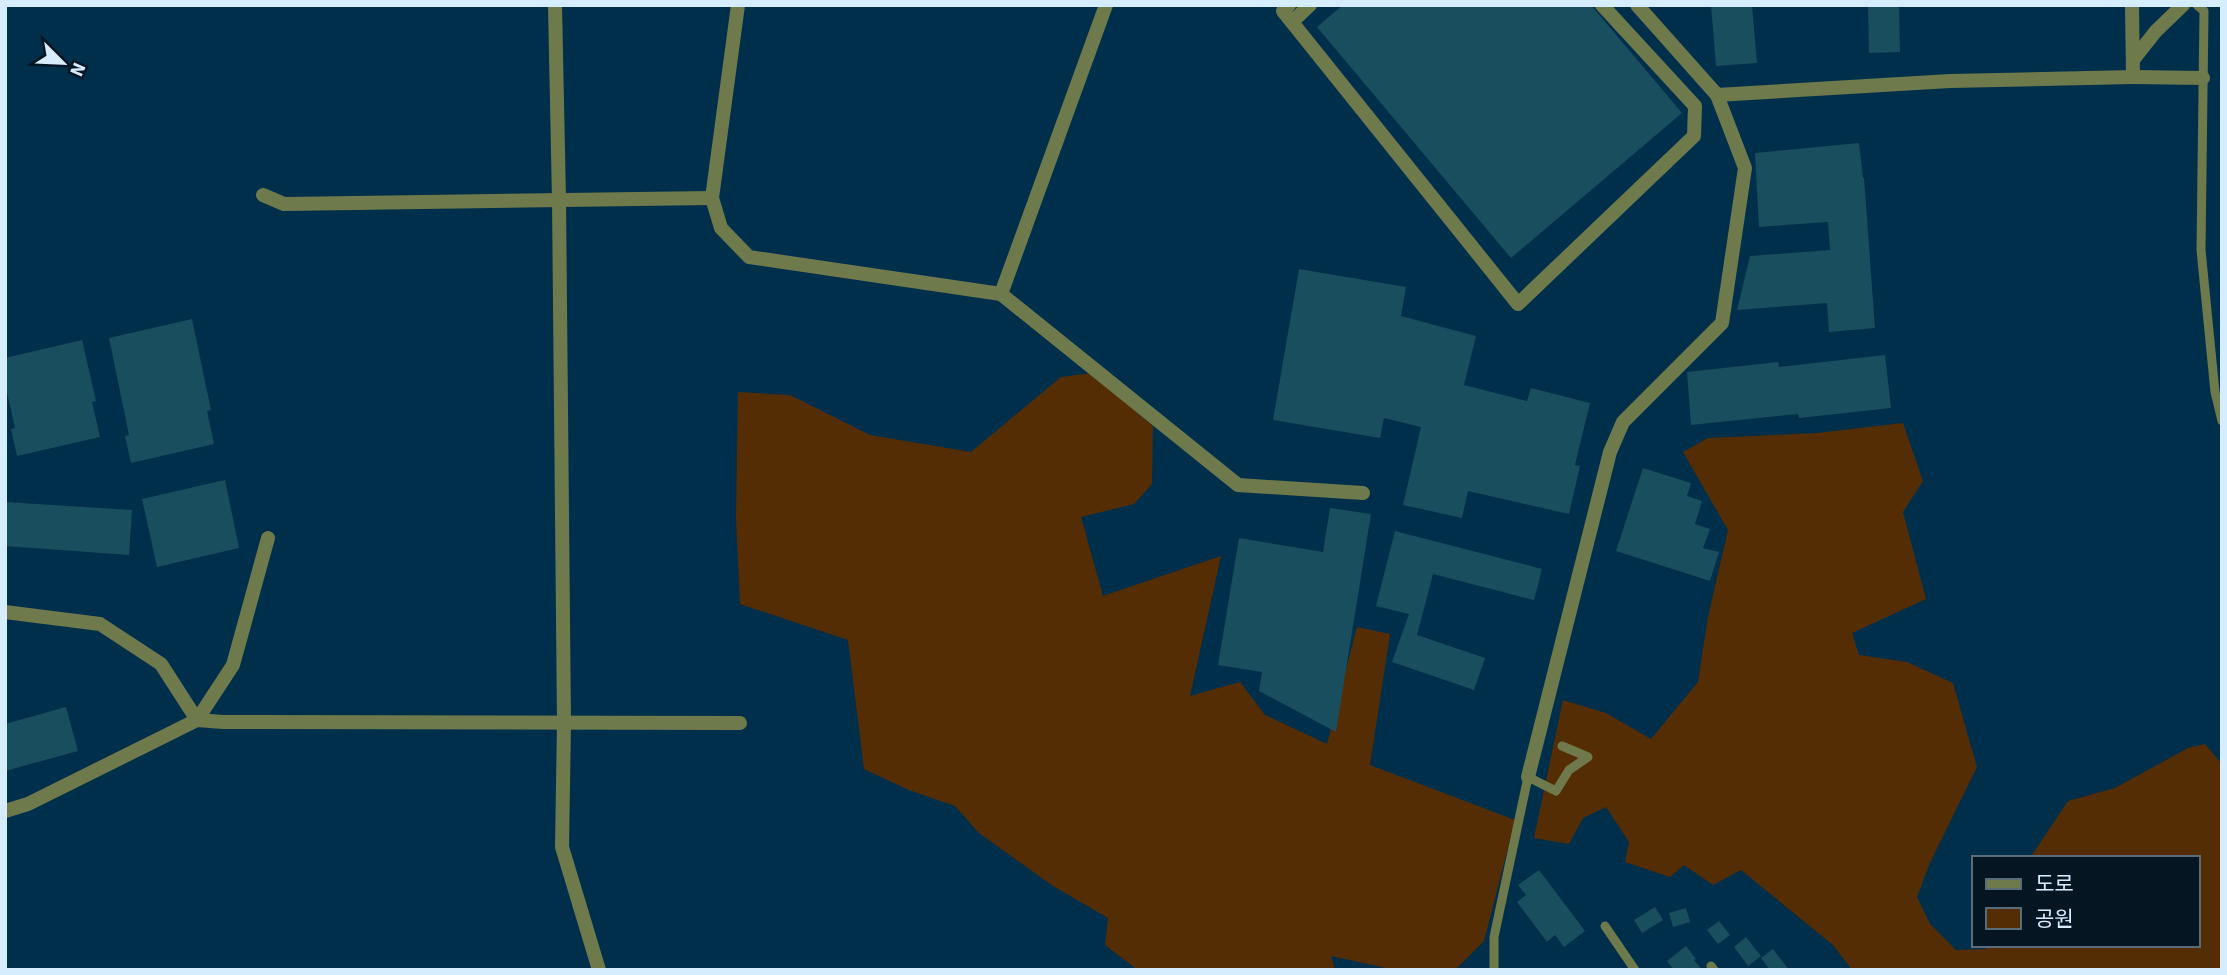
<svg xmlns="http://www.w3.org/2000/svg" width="2227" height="975" viewBox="0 0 2227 975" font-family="'Source Sans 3','Noto Sans KR',sans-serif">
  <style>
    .green { fill: #552d04 }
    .building { fill: #184e5d }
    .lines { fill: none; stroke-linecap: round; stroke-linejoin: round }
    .service { stroke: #6e7a4b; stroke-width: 9 }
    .minor { stroke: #6e7a4b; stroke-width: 14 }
  </style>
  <rect width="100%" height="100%" fill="#002f4b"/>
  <g class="green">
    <polygon points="1091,373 1153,426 1152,484 1134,504 1081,517 1103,596 1221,556 1190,696 1240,682 1265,715 1327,744 1357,627 1390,634 1370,765 1515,820 1484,941 1455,970 1387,970 1382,967 1331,956 1335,970 1138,970 1105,945 1108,918 1053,886 979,833 955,806 909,790 864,769 848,640 740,604 736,518 738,392 790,395 870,435 971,452 1061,377"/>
    <polygon points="1903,423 1923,481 1903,512 1926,599 1852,633 1859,655 1907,662 1953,683 1977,767 1929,865 1917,897 1930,924 1956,950 1986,949 1988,945 2197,945 2197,858 2030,858 2068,801 2115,788 2188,748 2205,744 2222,764 2222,970 1852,970 1833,945 1741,870 1713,885 1684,865 1670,877 1625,862 1629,842 1606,807 1583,818 1569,844 1534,838 1563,700 1606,713 1651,739 1698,682 1708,617 1728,530 1683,452 1708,438 1817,433"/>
  </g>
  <g class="building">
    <polygon points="1343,5 1591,5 1682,113 1511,258 1317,27"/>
    <polygon points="1711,5 1752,5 1757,63 1716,66"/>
    <polygon points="1868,5 1899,5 1900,52 1869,53"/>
    <polygon points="1859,143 1863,178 1864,178 1875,328 1829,332 1827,303 1737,310 1750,256 1830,250 1828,222 1759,227 1755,153"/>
    <polygon points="1299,269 1406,287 1401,316 1476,336 1464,385 1527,401 1531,388 1590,403 1575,465 1580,466 1569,514 1468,491 1462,518 1403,505 1421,427 1384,418 1380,438 1273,420"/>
    <polygon points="192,319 211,410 207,411 214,444 131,463 125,436 129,435 109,338"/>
    <polygon points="82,340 96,401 92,402 100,437 17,456 11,429 15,428 5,384 5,358"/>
    <polygon points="1885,355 1891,408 1799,418 1798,414 1691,425 1687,372 1778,362 1779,367"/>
    <polygon points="1643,468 1691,483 1687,496 1702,501 1695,524 1710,529 1703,548 1719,552 1710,581 1616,551"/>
    <polygon points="225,480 239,548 157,567 142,499"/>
    <polygon points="5,502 132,510 129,555 5,546"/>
    <polygon points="1330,508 1371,514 1336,732 1259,691 1262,672 1218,665 1239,538 1323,552"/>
    <polygon points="1395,531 1542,569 1534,600 1433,574 1417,635 1485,658 1474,690 1392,662 1409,614 1376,606"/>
    <polygon points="66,707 78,751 5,771 5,724"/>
    <polygon points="1539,870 1585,931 1564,947 1555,935 1547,942 1517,902 1526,895 1518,885"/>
    <polygon points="1655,907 1663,920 1642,933 1634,920"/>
    <polygon points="1686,908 1690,922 1673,927 1669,913"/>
    <polygon points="1719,921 1730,935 1718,944 1707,930"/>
    <polygon points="1746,937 1761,956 1748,966 1734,947"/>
    <polygon points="1686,946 1696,959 1694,960 1702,970 1674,970 1667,961"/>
    <polygon points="1773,949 1789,970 1770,970 1761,958"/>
  </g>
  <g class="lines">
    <g class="service">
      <polyline points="2197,5 2204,11 2201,250 2215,392 2222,421"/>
      <polyline points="1605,926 1635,970"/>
      <polyline points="1711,966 1714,970"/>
      <polyline points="1494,970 1494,937 1528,777 1556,791 1569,770 1588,757 1562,746"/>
    </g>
    <g class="minor">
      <polyline points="555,5 559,200 564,723 562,847 599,970"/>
      <polyline points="738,5 712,198 721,228 749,257 1001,294 1106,5"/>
      <polyline points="1289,5 1283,11 1518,304 1694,136 1695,106 1602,5"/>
      <polyline points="1637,5 1717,95 1950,81 2133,77 2132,5"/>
      <polyline points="1292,22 1310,5"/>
      <polyline points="2133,60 2156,31 2183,5"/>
      <polyline points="2133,77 2203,78"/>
      <polyline points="263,195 284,204 712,198"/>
      <polyline points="1001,294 1238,485 1363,493"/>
      <polyline points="268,538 233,665 197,720 223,722 740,723"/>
      <polyline points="5,612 100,624 161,664 197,720 28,804 5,811"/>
      <polyline points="1528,777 1610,452 1623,422 1722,323 1745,168 1717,95"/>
    </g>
  </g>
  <rect width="2227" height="975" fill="none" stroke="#d6edff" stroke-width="14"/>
  <rect x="1972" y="856" width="228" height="91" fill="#051622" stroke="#596c7a" stroke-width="2"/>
  <rect x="1986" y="879" width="35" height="10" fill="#6e7a4b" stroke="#596c7a" stroke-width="2"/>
  <text x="2035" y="891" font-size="21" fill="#d6edff">도로</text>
  <rect x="1986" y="908" width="35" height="21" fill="#552d04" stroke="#596c7a" stroke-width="2"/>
  <text x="2035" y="926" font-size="21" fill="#d6edff">공원</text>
  <g transform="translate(63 63) rotate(114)" stroke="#051622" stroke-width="5" paint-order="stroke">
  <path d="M0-5L12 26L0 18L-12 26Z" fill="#d6edff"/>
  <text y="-10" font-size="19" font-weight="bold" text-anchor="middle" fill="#d6edff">N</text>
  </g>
</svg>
